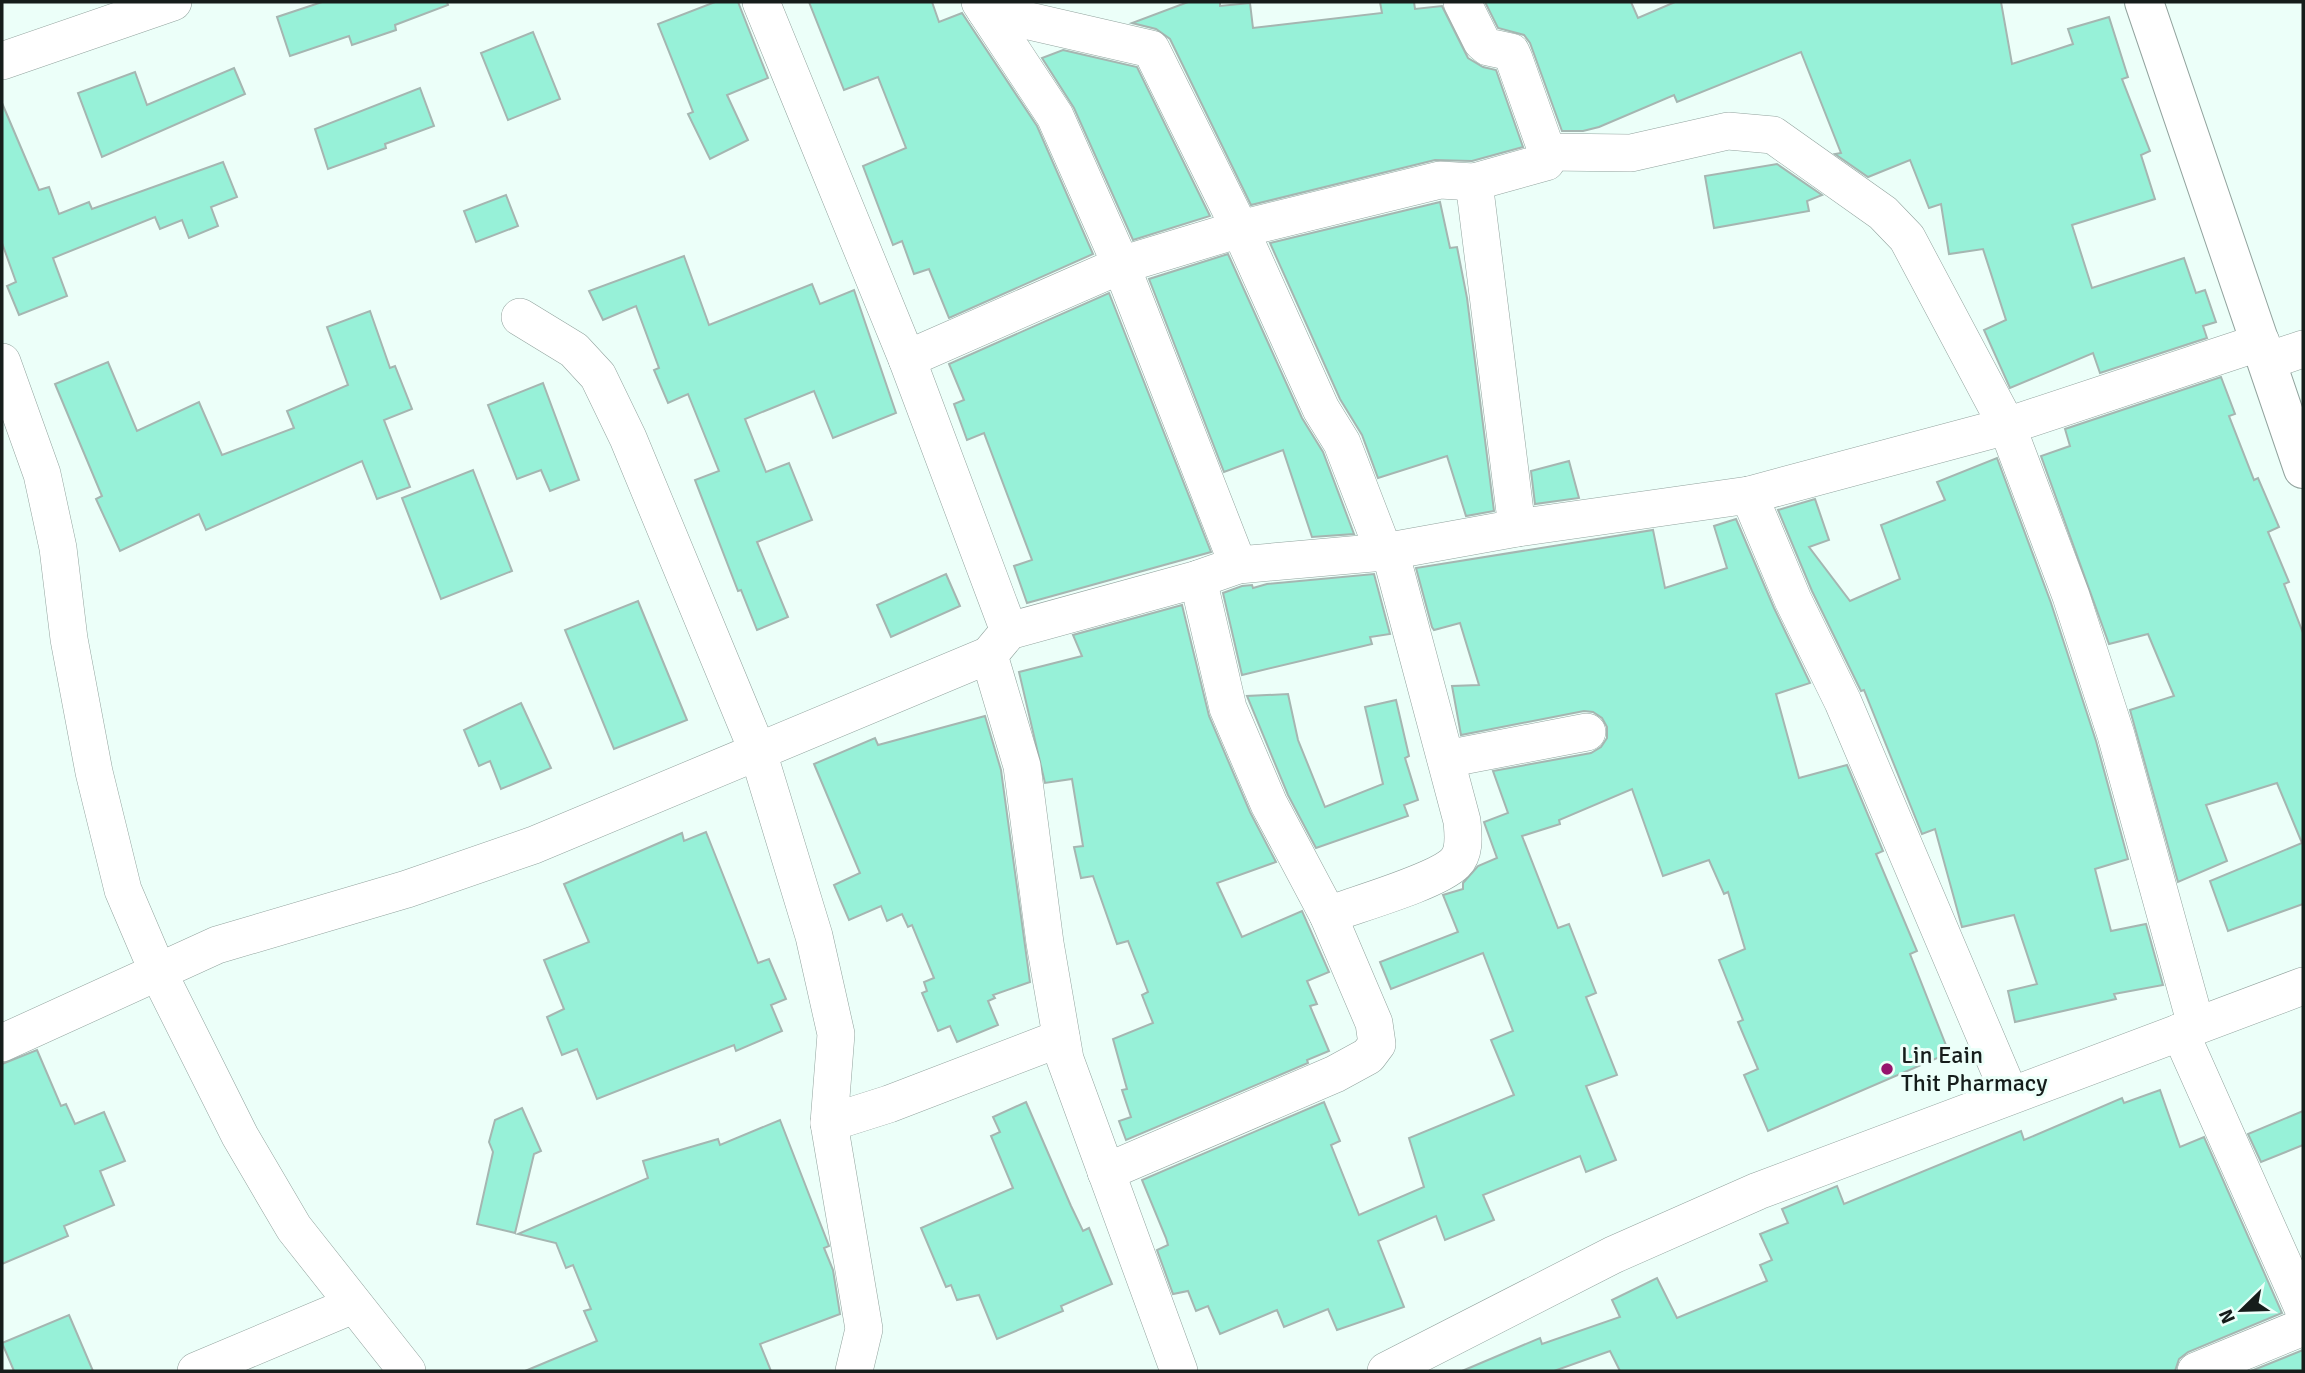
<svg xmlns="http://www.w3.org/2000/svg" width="2305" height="1373" viewBox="0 0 2305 1373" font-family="Signika,sans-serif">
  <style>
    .building { fill: #97f1d8; stroke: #a5b6b1; stroke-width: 2 }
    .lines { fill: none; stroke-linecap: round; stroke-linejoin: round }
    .minor-casing { stroke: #92a39e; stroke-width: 38 }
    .tertiary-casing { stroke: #92a39e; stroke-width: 40 }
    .minor { stroke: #fff; stroke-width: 37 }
    .tertiary { stroke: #fff; stroke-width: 38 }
    .poi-dot { fill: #95146d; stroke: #ecfff9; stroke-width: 2.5 }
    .labels { text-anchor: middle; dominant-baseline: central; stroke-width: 6; stroke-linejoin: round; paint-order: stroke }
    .poi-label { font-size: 24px; fill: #161d1b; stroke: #ecfff9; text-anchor: start }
  </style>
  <rect width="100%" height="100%" fill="#ecfff9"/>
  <g class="building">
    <polygon points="322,2 447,2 448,5 395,25 396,30 352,45 349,36 290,56 277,17"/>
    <polygon points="715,2 738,2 768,78 727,95 748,140 710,159 688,114 693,112 658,24"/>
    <polygon points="809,2 932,2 939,22 962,13 1037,126 1093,254 949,318 929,269 914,274 902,241 893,245 863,166 906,148 878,77 844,90"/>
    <polygon points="1188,2 1220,2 1220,6 1250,3 1253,28 1382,13 1380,2 1414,2 1415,9 1442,6 1468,58 1483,67 1496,70 1523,147 1472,161 1435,160 1251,205 1170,39 1156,29 1132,23"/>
    <polygon points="1485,2 1631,2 1638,18 1675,2 2001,2 2012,64 2073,44 2068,29 2109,17 2128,77 2122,79 2150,151 2141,155 2155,199 2072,225 2092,288 2184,258 2196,293 2205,290 2216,322 2203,326 2207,338 2100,373 2093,353 2010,388 1984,330 2006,320 1983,249 1949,254 1941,204 1929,208 1910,160 1868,177 1835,154 1841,153 1801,52 1677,102 1674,95 1599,127 1583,131 1562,131 1530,43 1524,35 1498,28"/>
    <polygon points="533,32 560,99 508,120 481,53"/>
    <polygon points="1063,50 1137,67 1210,216 1133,240 1074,108 1042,58"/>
    <polygon points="234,68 245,94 102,157 78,93 135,72 147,105"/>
    <polygon points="420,88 434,126 385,144 386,148 328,169 315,129"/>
    <polygon points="2,103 39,190 49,187 59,214 89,202 92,209 223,162 237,197 211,207 218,226 189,238 182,220 160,229 155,217 53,258 67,296 19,315 7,286 16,282 2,243"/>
    <polygon points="1777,164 1822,195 1807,201 1809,211 1714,228 1705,176"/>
    <polygon points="506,195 518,226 476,242 464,211"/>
    <polygon points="1440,202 1450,248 1457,247 1467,298 1494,511 1466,516 1447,456 1378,478 1362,435 1340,399 1270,243"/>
    <polygon points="1228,254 1302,418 1323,452 1354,534 1312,537 1283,450 1224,472 1149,279"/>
    <polygon points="684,256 709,325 812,284 820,304 854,290 896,413 833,438 814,391 745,419 766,472 789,463 812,520 757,542 788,617 757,630 741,590 738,591 695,480 719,471 688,394 668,403 654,370 659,368 636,306 603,320 589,291"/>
    <polygon points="1109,293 1211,552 1027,603 1014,566 1032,560 984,433 967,440 954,404 964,400 949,364"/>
    <polygon points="370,311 390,368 395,366 412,409 384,420 410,487 377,499 362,461 206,530 199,514 120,551 96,499 102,496 55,384 108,362 137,431 199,402 222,455 294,428 287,411 348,385 327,327"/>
    <polygon points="2221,377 2235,414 2229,416 2254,480 2258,478 2279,527 2268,532 2289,582 2284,584 2303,633 2303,904 2228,931 2210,881 2302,843 2277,783 2206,805 2227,861 2178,882 2130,710 2174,696 2148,634 2109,644 2041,456 2070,446 2065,429"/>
    <polygon points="543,383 579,480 550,491 541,470 517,479 488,405"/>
    <polygon points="1997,458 2051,603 2096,741 2128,859 2095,869 2111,931 2146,924 2163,985 2114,994 2116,999 2015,1022 2008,991 2037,984 2014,915 1962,927 1935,829 1922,834 1864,690 1861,691 1812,591 1778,510 1815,499 1829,540 1809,547 1850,601 1900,579 1881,525 1945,500 1937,482"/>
    <polygon points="1569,461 1579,498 1535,504 1531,471"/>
    <polygon points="473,470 512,571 441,599 402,498"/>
    <polygon points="1736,519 1774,608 1810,683 1776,694 1799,778 1847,765 1883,851 1876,854 1917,951 1910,954 1949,1053 1768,1131 1744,1075 1758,1069 1738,1022 1743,1020 1719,960 1745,949 1728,892 1724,894 1709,860 1663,876 1632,789 1559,820 1560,824 1522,836 1558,928 1569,924 1596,993 1586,997 1617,1075 1586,1086 1616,1160 1586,1172 1580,1156 1483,1195 1494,1220 1445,1240 1436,1216 1378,1241 1404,1307 1337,1330 1328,1309 1284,1327 1277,1310 1220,1334 1208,1306 1196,1311 1188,1291 1173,1294 1157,1250 1168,1245 1166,1238 1142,1180 1324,1102 1340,1141 1331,1145 1359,1215 1424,1187 1409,1138 1514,1095 1491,1040 1513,1031 1483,953 1391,989 1380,962 1458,932 1443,895 1463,889 1463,883 1478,866 1497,858 1484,822 1508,813 1493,771 1591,753 1601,747 1607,738 1607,727 1602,718 1593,712 1584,711 1461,735 1452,686 1479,685 1460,623 1434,630 1432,627 1416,568 1653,530 1665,588 1727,568 1714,526"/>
    <polygon points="946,574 960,606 891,637 877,605"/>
    <polygon points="1374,574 1390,634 1370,637 1372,644 1242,675 1223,593 1242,586 1252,585 1253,588 1267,584"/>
    <polygon points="638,601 687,720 614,749 565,630"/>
    <polygon points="1182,605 1209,716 1250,812 1276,862 1217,883 1242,937 1302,911 1329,972 1307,981 1317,1004 1310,1006 1329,1051 1307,1060 1308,1063 1126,1140 1119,1121 1131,1117 1122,1090 1127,1089 1113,1039 1153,1023 1142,995 1148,992 1128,941 1117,944 1093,876 1081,878 1074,847 1083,846 1072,779 1045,783 1019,672 1082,656 1073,635"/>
    <polygon points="1288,694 1298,740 1325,807 1383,784 1365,707 1396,700 1409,756 1405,758 1418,800 1404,805 1408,816 1316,848 1288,795 1247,696"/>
    <polygon points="521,703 551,768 501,789 490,761 479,766 464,730"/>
    <polygon points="985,716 1001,770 1030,982 993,995 995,998 988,1001 998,1025 957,1042 950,1026 938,1031 922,993 927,991 924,982 934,978 912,925 908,927 902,914 887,921 881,906 849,920 834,885 860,873 814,764 875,738 878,745"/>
    <polygon points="706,832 758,963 769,959 786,999 771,1005 782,1031 736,1051 734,1045 597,1099 577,1049 562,1055 547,1017 564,1009 544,960 589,942 564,884 682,833 684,841"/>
    <polygon points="37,1050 61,1106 66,1104 75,1124 104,1112 125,1161 100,1171 114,1205 64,1226 68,1236 2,1264 2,1064"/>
    <polygon points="2160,1090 2180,1147 2204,1137 2282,1313 2188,1352 2179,1359 2175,1371 1620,1371 1610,1351 1554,1371 1462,1371 1540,1338 1542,1344 1620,1317 1612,1300 1657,1278 1677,1318 1767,1281 1760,1265 1772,1260 1760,1234 1788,1223 1782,1209 1837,1186 1844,1204 2021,1131 2024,1140 2122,1098 2124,1103"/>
    <polygon points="1026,1102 1071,1206 1083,1231 1089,1228 1112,1284 1061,1306 1063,1311 997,1339 979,1295 957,1300 951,1285 946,1287 921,1228 1013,1188 991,1136 1000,1132 993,1117"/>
    <polygon points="522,1108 541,1151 534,1154 515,1233 477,1224 493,1152 489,1142 495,1120"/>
    <polygon points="2303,1111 2303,1145 2261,1162 2248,1134"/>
    <polygon points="780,1120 829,1246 824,1248 833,1270 840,1314 760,1344 771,1371 525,1371 597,1341 584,1311 591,1309 573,1265 566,1268 556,1243 518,1234 648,1178 643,1161 718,1139 720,1145"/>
    <polygon points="69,1315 93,1371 14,1371 2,1343"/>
    <polygon points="2303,1350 2303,1371 2251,1371"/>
  </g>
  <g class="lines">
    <defs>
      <g id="minor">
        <polyline points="761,2 907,359 1009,631"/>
        <polyline points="980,2 1055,116 1121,265 1238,565"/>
        <polyline points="986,11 1151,49 1240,229 1321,409 1342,443 1384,552"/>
        <polyline points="2,61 173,2"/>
        <polyline points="1547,152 1631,153 1728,131 1773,135 1883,213 1907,238 2007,426 2261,342"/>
        <polyline points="1474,182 1517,528"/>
        <polyline points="520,317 574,350 598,376 628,438 758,752 814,936 836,1034 829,1123 889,1104 1061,1038"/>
        <polyline points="907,359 1121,265 1240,229 1440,180 1474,182 1546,162 1547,152 1514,59 1511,52 1488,47 1482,42 1462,2"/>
        <polyline points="2267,361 2303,349"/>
        <polyline points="2,362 42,474 58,548 69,639 94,772 123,890 158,972 240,1136 294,1228 407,1371"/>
        <polyline points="1749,495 2007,426 2071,596 2116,735 2196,1025"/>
        <polyline points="1446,759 1587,732"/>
        <path d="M1328 915C1357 904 1436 882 1455 863 1466 852 1463 834 1462 821L1390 551"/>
        <polyline points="2180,1032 2303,1308"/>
        <polyline points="2,1043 217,945 407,889 534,845 989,655"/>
        <polyline points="829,1123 864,1329 854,1371"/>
        <polyline points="1106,1172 1335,1074 1368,1056 1377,1044 1374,1023 1328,915 1269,804 1228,708 1198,579"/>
        <polyline points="196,1371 353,1305"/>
        <polyline points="1179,1371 1065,1059 1045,943 1022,766 989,655 1009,631 1198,579 1238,565 1384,552 1517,528 1749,495 1793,600 1843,702 2010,1095"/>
        <polyline points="1386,1371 1613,1255 1758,1191 2303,986"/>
        <polyline points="2196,1371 2303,1327"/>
      </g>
      <polyline id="tertiary" points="2144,2 2303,469"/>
    </defs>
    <use href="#minor" class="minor-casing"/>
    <use href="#tertiary" class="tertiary-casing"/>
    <use href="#minor" class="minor"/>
    <use href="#tertiary" class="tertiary"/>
  </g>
  <circle class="poi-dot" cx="1887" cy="1069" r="7"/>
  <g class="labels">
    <g class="poi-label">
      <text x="1901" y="1055">Lin Eain<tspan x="1901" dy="28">Thit Pharmacy</tspan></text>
    </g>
  </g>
  <rect width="2305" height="1373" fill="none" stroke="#161d1b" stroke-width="7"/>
  <g transform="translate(2242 1310) rotate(247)" stroke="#ecfff9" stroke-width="5" paint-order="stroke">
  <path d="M0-5L12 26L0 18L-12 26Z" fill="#161d1b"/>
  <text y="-10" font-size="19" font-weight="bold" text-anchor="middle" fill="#161d1b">N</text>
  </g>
</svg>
